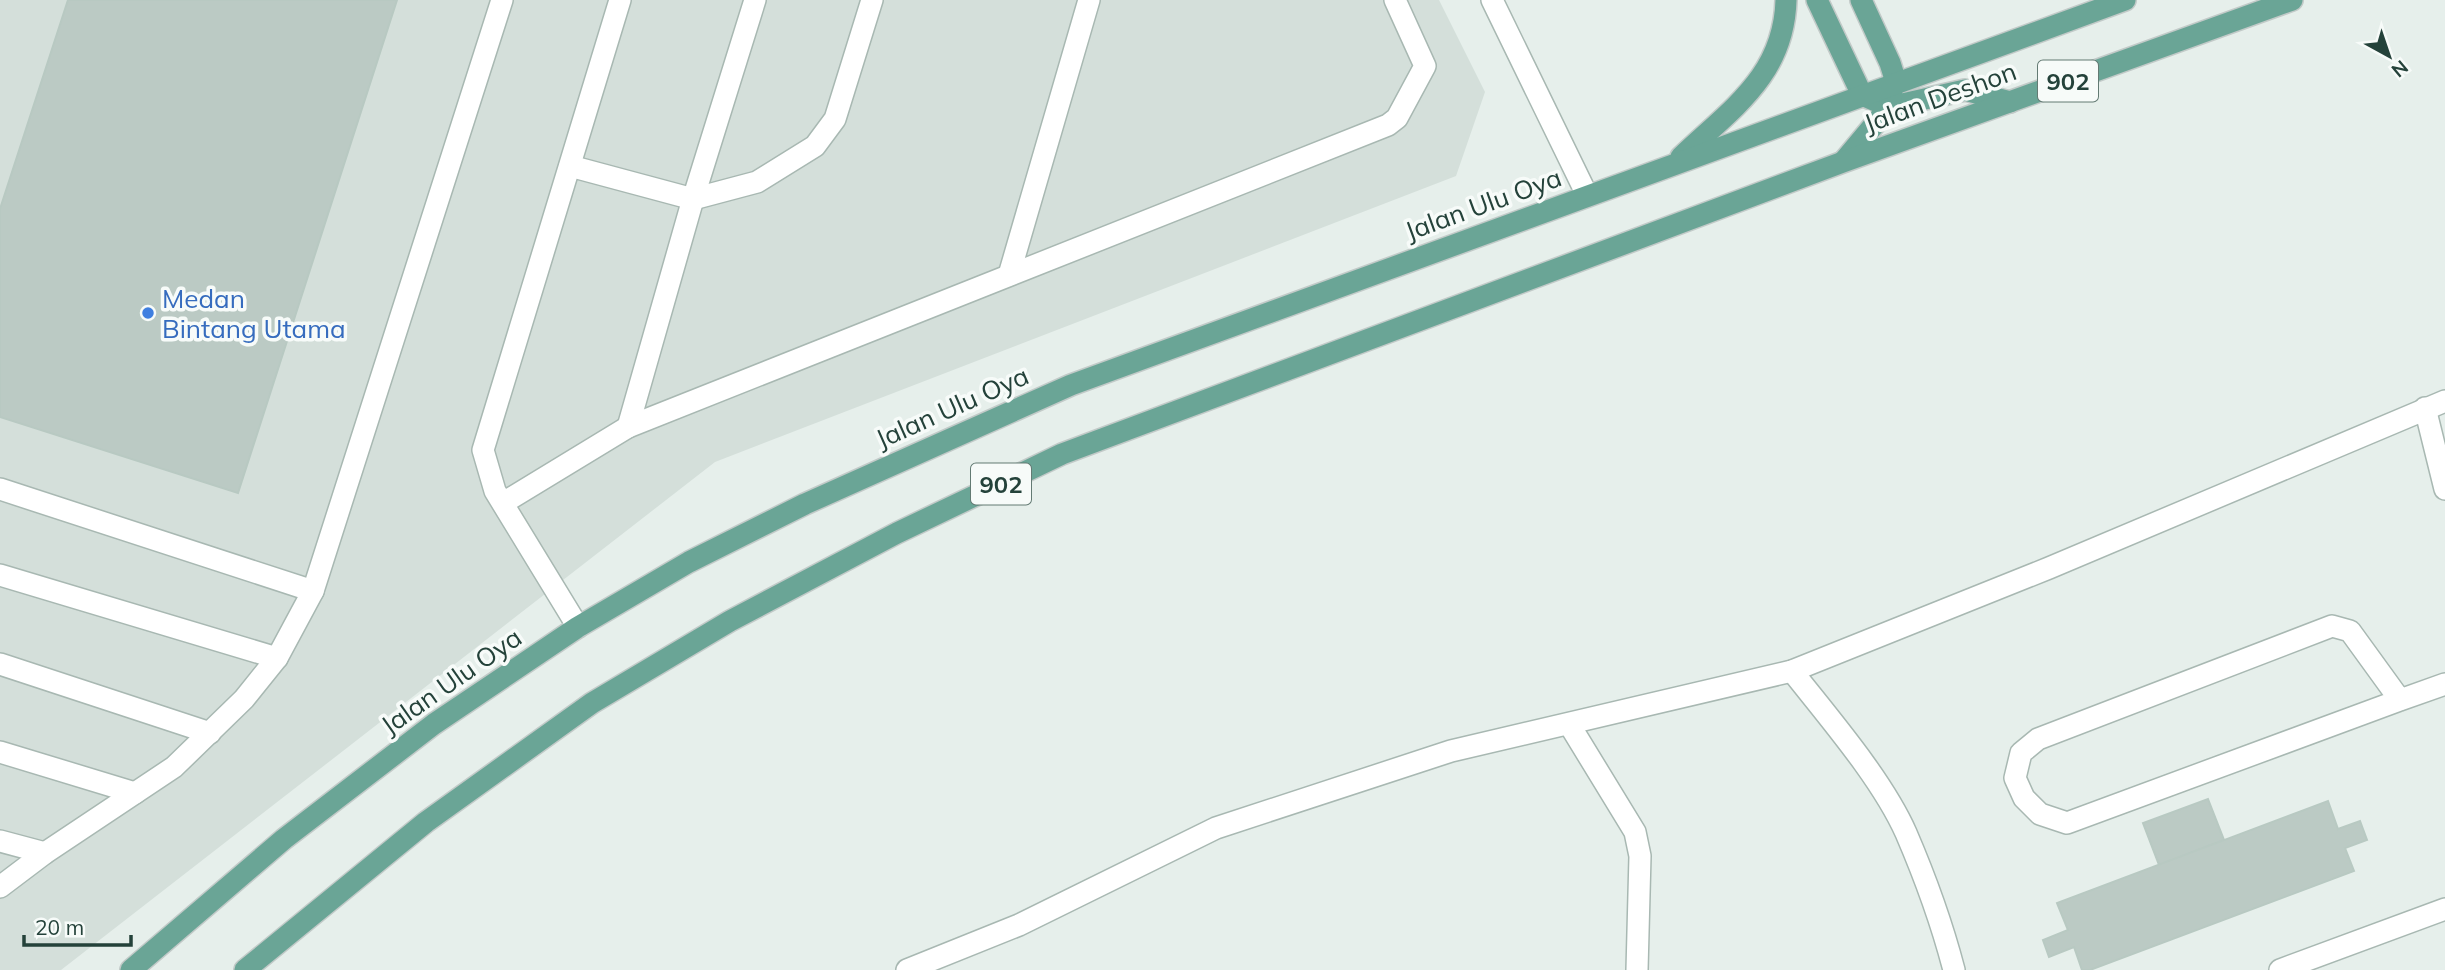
<svg xmlns="http://www.w3.org/2000/svg" width="2445" height="970" viewBox="0 0 2445 970" font-family="Mulish,sans-serif">
  <style>
    .built { fill: #d4dfda }
    .building { fill: #bbcac4; stroke: #b8c9c2; stroke-width: 2 }
    .lines { fill: none; stroke-linecap: round; stroke-linejoin: round }
    .minor-casing { stroke: #a8b8b2; stroke-width: 24 }
    .major-casing { stroke: #c2cac8; stroke-width: 24 }
    .minor { stroke: #fff; stroke-width: 21 }
    .major { stroke: #6aa596; stroke-width: 21 }
    .shop-dot { fill: #3f7fe0; stroke: #f7fbf9; stroke-width: 2.5 }
    .labels { text-anchor: middle; dominant-baseline: central; stroke-width: 7; stroke-linejoin: round; paint-order: stroke }
    .shield { fill: #f7fbf9; stroke: #637a73; stroke-width: 2 }
    .shield-label { font-size: 24px; font-weight: bold; fill: #24423a }
    .street-label { font-size: 26px; fill: #24423a; stroke: #f7fbf9 }
    .shop-label { font-size: 26px; fill: #366cbe; stroke: #f7fbf9; text-anchor: start }
  </style>
  <rect width="100%" height="100%" fill="#e6efeb"/>
  <polygon class="built" points="0,0 1439,0 1485,92 1456,176 715,462 61,970 0,970"/>
  <g class="building">
    <polygon points="68,0 397,0 238,493 0,417 0,209"/>
    <polygon points="2208,799 2224,840 2159,865 2143,823"/>
    <polygon points="2328,801 2338,829 2360,821 2367,840 2345,848 2354,871 2090,970 2082,970 2074,947 2049,957 2043,940 2068,930 2057,903"/>
  </g>
  <g class="lines">
    <defs>
      <g id="minor">
        <polyline points="1492,0 1587,195"/>
        <polyline points="570,166 693,199 757,182 815,146 835,119 872,0"/>
        <polyline points="1009,275 1089,0"/>
        <polyline points="2425,408 2445,489"/>
        <polyline points="628,427 693,199 755,0"/>
        <polyline points="0,489 313,591"/>
        <polyline points="503,503 628,427 1388,125 1397,118 1425,66 1395,0"/>
        <polyline points="0,575 277,658"/>
        <polyline points="578,627 495,491 483,450 620,0"/>
        <polyline points="0,664 210,733"/>
        <path d="M1792 671C1829 718 1882 779 1906 833 1925 877 1942 924 1954 970"/>
        <polyline points="2400,700 2350,631 2332,626 2038,739 2021,753 2015,778 2024,798 2040,814 2067,823 2400,700 2445,684"/>
        <polyline points="1569,724 1635,832 1640,856 1637,970"/>
        <polyline points="0,752 135,793"/>
        <polyline points="0,841 45,853"/>
        <polyline points="0,887 45,853 174,767 244,699 277,658 313,591 502,0"/>
        <polyline points="907,970 1019,925 1216,828 1451,751 1792,671 2049,568 2445,401"/>
        <polyline points="2280,970 2445,909"/>
      </g>
      <g id="major">
        <polyline points="1817,0 1862,95 1889,107 1965,90 2010,102"/>
        <polyline points="1861,0 1890,63 1896,82"/>
        <path d="M1681 157C1731 109 1784 76 1786 0"/>
        <polyline points="1844,161 1889,107 1892,94"/>
        <polyline points="131,970 284,839 434,724 578,627 689,562 805,504 1071,385 2125,0"/>
        <polyline points="245,970 426,822 592,703 730,621 897,533 1062,454 1843,162 2292,0"/>
      </g>
    </defs>
    <use href="#minor" class="minor-casing"/>
    <use href="#major" class="major-casing"/>
    <use href="#minor" class="minor"/>
    <use href="#major" class="major"/>
  </g>
  <circle class="shop-dot" cx="148" cy="313" r="7"/>
  <g class="labels">
    <g class="shield">
      <rect x="2038" y="60.5" width="60" height="41" rx="5"/>
      <rect x="971" y="463.5" width="60" height="41" rx="5"/>
    </g>
    <g class="shield-label">
      <text x="2068" y="81">902</text>
      <text x="1001" y="484">902</text>
    </g>
    <g class="street-label">
      <text transform="translate(1940 97) rotate(-20)">Jalan Deshon</text>
      <text transform="translate(1483 204) rotate(-20)">Jalan Ulu Oya</text>
      <text transform="translate(952 407) rotate(-24)">Jalan Ulu Oya</text>
      <text transform="translate(451 681) rotate(-35)">Jalan Ulu Oya</text>
    </g>
    <g class="shop-label">
      <text x="162" y="298">Medan<tspan x="162" dy="30">Bintang Utama</tspan></text>
    </g>
  </g>
  <g transform="translate(2389 56) rotate(140)" stroke="#f7fbf9" stroke-width="5" paint-order="stroke">
  <path d="M0-5L12 26L0 18L-12 26Z" fill="#24423a"/>
  <text y="-10" font-size="19" font-weight="bold" text-anchor="middle" fill="#24423a">N</text>
  </g>
  <path d="M24 935v10h107v-10" fill="none" stroke="#24423a" stroke-width="3.5"/>
  <text x="35" y="935" font-size="21" fill="#24423a" stroke="#f7fbf9" stroke-width="5" paint-order="stroke">20 m</text>
</svg>
